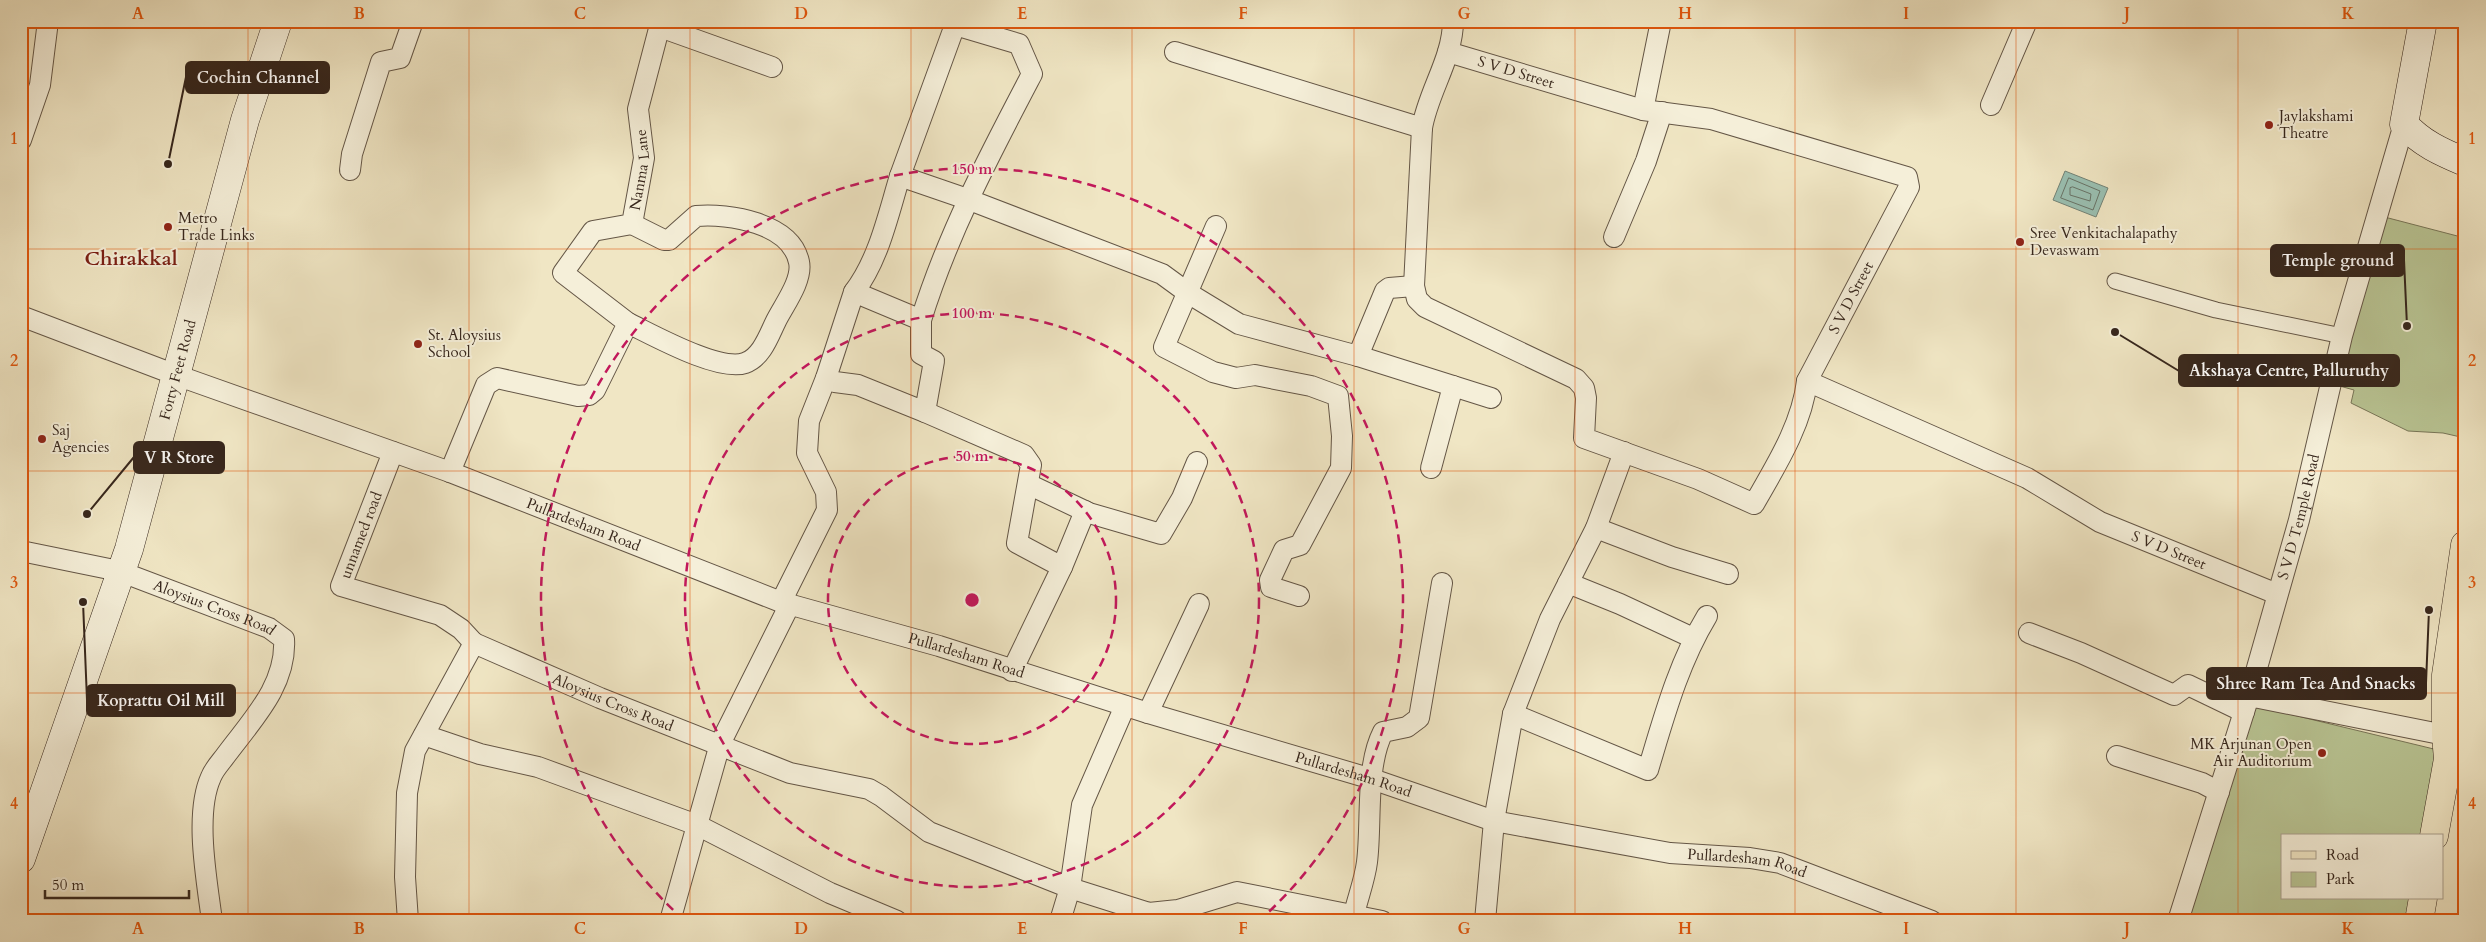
<svg xmlns="http://www.w3.org/2000/svg" width="2486" height="942" viewBox="0 0 2486 942" font-family="Cardo,serif">
  <style>
    .green { fill: #b9c594; stroke: #787658 }
    .water { fill: #9ac0b2; stroke: #728276 }
    .lines { fill: none; stroke-linecap: round; stroke-linejoin: round }
    .shore { stroke: #687367; stroke-width: 1 }
    .pedestrian-casing { stroke: #645646; stroke-width: 17 }
    .minor-casing { stroke: #645646; stroke-width: 22 }
    .secondary-casing { stroke: #36261c; stroke-width: 29 }
    .primary-casing { stroke: #36261c; stroke-width: 29 }
    .pedestrian { stroke: #f5efd9; stroke-width: 15 }
    .minor { stroke: #f5efd9; stroke-width: 20 }
    .secondary { stroke: #f5efd9; stroke-width: 28 }
    .primary { stroke: #f0e6c4; stroke-width: 28 }
    .grid { fill: none; stroke: #df560d; stroke-width: 1; stroke-opacity: 0.55 }
    .ring { fill: none; stroke: #c2185b; stroke-width: 2.5; stroke-dasharray: 9 6 }
    .poi-dot { fill: #8f2418; stroke: #f5efd9; stroke-width: 2 }
    .labels { text-anchor: middle; dominant-baseline: central; stroke-width: 4; stroke-linejoin: round; paint-order: stroke }
    .street-label { font-size: 15px; fill: #36261c; stroke: #f5efd9 }
    .poi-label { font-size: 15px; fill: #36261c; stroke: #f5efd9; text-anchor: start }
    .district-label { font-size: 20px; font-weight: bold; fill: #7a1f14; stroke: #f5efd9 }
    .centre { fill: #c2185b; stroke: #f5efd9; stroke-width: 2.5 }
    .ring-label { font-size: 15px; text-anchor: middle; font-weight: bold; fill: #c2185b; stroke: #f5efd9; stroke-width: 4; stroke-linejoin: round; paint-order: stroke }
    .leader { fill: none; stroke: #36261c; stroke-width: 2 }
    .callout-dot { fill: #36261c; stroke: #f5efd9; stroke-width: 2 }
    .callout { fill: #36261c; stroke: #36261c; stroke-width: 2 }
    .callout-label { font-size: 16px; text-anchor: middle; font-weight: bold; fill: #fff }
    .neatline { fill: none; stroke: #df560d; stroke-width: 2 }
    .grid-label { font-size: 16px; text-anchor: middle; font-weight: bold; fill: #df560d }
  </style>
  <rect width="100%" height="100%" fill="#f0e6c4"/>
  <filter id="stains"><feTurbulence type="fractalNoise" baseFrequency=".004" numOctaves="4"/><feColorMatrix values="0 0 0 0 .2 0 0 0 0 .09 0 0 0 0 .02 0 0 0 .5 -.17"/></filter>
  <radialGradient id="worn" r=".72"><stop offset=".6" stop-color="#630" stop-opacity="0"/><stop offset="1" stop-color="#630" stop-opacity=".3"/></radialGradient>
  <g class="green">
    <polygon points="2373,214 2465,238 2465,438 2443,433 2408,431 2351,403 2354,390 2336,385"/>
    <polygon points="2252,705 2442,751 2427,836 2282,836 2282,898 2417,898 2413,921 2184,921"/>
  </g>
  <polygon class="water" points="2065,171 2108,188 2096,217 2053,200"/>
  <g class="lines">
    <g class="shore">
      <polygon points="2069,178 2100,191 2093,210 2061,198"/>
      <polygon points="2073,187 2091,194 2090,201 2070,195 2070,188"/>
    </g>
    <defs>
      <polyline id="pedestrian" points="2115,281 2216,310 2342,336"/>
      <g id="minor">
        <polyline points="955,25 900,176 967,199 1162,274 1188,293 1239,324 1358,356 1491,398"/>
        <polyline points="660,27 772,67"/>
        <path d="M1175 52 1422 128C1428 92 1453 58 1453 21"/>
        <polyline points="1991,105 2027,21"/>
        <polyline points="1643,110 1661,21"/>
        <path id="s1" d="M1422 128 1414 286 1417 299 1425 307 1576 379 1584 388 1586 398 1584 438 1698 479 1754 504C1775 467 1802 425 1807 381L1909 187 1907 177 1711 119 1643 110 1448 52"/>
        <polyline points="21,140 40,85 48,21"/>
        <polyline points="350,170 352,154 381,62 400,58 413,21"/>
        <polyline points="1216,226 1164,347 1213,372 1236,378 1255,375 1311,386 1338,396 1342,436 1341,468 1300,545 1284,550 1270,580 1271,587 1299,596"/>
        <polyline points="1614,237 1646,161 1662,112"/>
        <path d="M854 292C879 259 888 215 900 176"/>
        <path id="s2" d="M21 316 176 375 450 472 781 602 939 646 1148 713 1372 779 1494 821 1670 853 1750 858 1780 863 1932 921"/>
        <path d="M628 323C653 335 719 372 745 363 762 357 769 335 776 321 784 305 803 280 799 262 791 223 729 213 696 216L669 240H664L632 224"/>
        <polyline points="1358,356 1385,291 1389,288 1414,286"/>
        <polyline points="826,378 835,382 858,385 925,412 934,361 921,354 921,320"/>
        <path id="s3" d="M1807 381 2027 478 2100 522 2277 594"/>
        <polyline points="925,412 1024,455 1031,465 1017,543 1062,567 1012,671"/>
        <polyline points="393,452 341,586 440,615 461,629 474,643"/>
        <polyline points="1431,468 1453,386"/>
        <path id="s4" d="M450 472 486 385 497 378 578 396 589 395 595 390 628 323 563 273 593 231 632 224 644 158 638 109 661 21"/>
        <polyline points="1028,484 1089,513 1161,534 1182,498 1197,462"/>
        <polyline points="1596,528 1672,557 1728,574"/>
        <path id="s5" d="M21 551 119 571 269 628 284 639C287 685 252 720 226 755 221 762 214 769 211 777 194 814 207 881 212 921"/>
        <polyline points="1062,567 1085,511"/>
        <polyline points="1568,583 1620,604 1693,638"/>
        <path d="M781 602 827 510 826 492 807 453 809 421 826 378 854 292 921 320C948 233 990 154 1032 74L1019 44 955 25 957 21"/>
        <polyline points="2029,633 2081,653 2174,695 2188,685 2244,712"/>
        <path id="s6" d="M2249 696 2299 520 2342 336 2404 124"/>
        <polyline points="1148,713 1199,604"/>
        <polyline points="1513,714 1550,619 1596,528 1624,452"/>
        <polyline points="424,735 480,754 538,767 697,825 830,893 897,921"/>
        <polyline points="2117,756 2202,783 2219,792"/>
        <path d="M1354 914C1358 897 1365 879 1367 862 1372 823 1365 767 1383 732L1407 727 1419 718 1442 583"/>
        <path id="s7" d="M408 921 405 877 407 793 415 751 474 643 600 698 790 773 869 789 881 796 929 832 1070 888 1149 913 1178 910 1237 892 1382 921"/>
        <polyline points="670,921 720,744 790,604"/>
        <polyline points="1060,921 1070,888 1082,805 1125,706"/>
        <path d="M1485 921 1494 821 1513 714 1648 770C1664 717 1678 664 1707 616"/>
        <polyline points="2178,921 2249,696 2465,739"/>
      </g>
      <g id="secondary">
        <path d="M2423 21 2404 124C2421 143 2441 152 2465 162"/>
        <path id="s8" d="M21 859 129 549 245 120 278 21"/>
      </g>
      <g id="primary">
        <polyline points="2434,836 2448,759 2446,735 2446,675 2465,545"/>
        <polyline points="2419,921 2423,898"/>
      </g>
    </defs>
    <use href="#pedestrian" class="pedestrian-casing"/>
    <use href="#minor" class="minor-casing"/>
    <use href="#secondary" class="secondary-casing"/>
    <use href="#primary" class="primary-casing"/>
    <use href="#pedestrian" class="pedestrian"/>
    <use href="#minor" class="minor"/>
    <use href="#secondary" class="secondary"/>
    <use href="#primary" class="primary"/>
  </g>
  <path class="grid" d="M248 21V921M469 21V921M690 21V921M911 21V921M1132 21V921M1354 21V921M1575 21V921M1795 21V921M2016 21V921M2238 21V921M21 249H2465M21 471H2465M21 693H2465"/>
  <g class="ring">
    <circle cx="972" cy="600" r="144"/>
    <circle cx="972" cy="600" r="287"/>
    <path d="M684 920A431 431 0 1 1 1260 920"/>
  </g>
  <g class="poi-dot">
    <circle cx="2269" cy="125" r="5"/>
    <circle cx="168" cy="227" r="5"/>
    <circle cx="2020" cy="242" r="5"/>
    <circle cx="418" cy="344" r="5"/>
    <circle cx="42" cy="439" r="5"/>
    <circle cx="2322" cy="753" r="5"/>
  </g>
  <g class="labels">
    <g class="street-label">
      <text transform="translate(1516 72) rotate(17)">S V D Street</text>
      <text stroke="none"><textPath href="#s4" startOffset="512">Nanma Lane</textPath></text>
      <text stroke="none"><textPath href="#s1" startOffset="824">S V D Street</textPath></text>
      <text stroke="none"><textPath href="#s8" startOffset="514">Forty Feet Road</textPath></text>
      <text stroke="none"><textPath href="#s6" startOffset="186">S V D Temple Road</textPath></text>
      <text stroke="none"><textPath href="#s2" startOffset="600">Pullardesham Road</textPath></text>
      <text transform="translate(361 535) rotate(-69)">unnamed road</text>
      <text stroke="none"><textPath href="#s3" startOffset="400">S V D Street</textPath></text>
      <text stroke="none"><textPath href="#s5" startOffset="202">Aloysius Cross Road</textPath></text>
      <text stroke="none"><textPath href="#s2" startOffset="1005">Pullardesham Road</textPath></text>
      <text stroke="none"><textPath href="#s7" startOffset="445">Aloysius Cross Road</textPath></text>
      <text stroke="none"><textPath href="#s2" startOffset="1410">Pullardesham Road</textPath></text>
      <text stroke="none"><textPath href="#s2" startOffset="1815">Pullardesham Road</textPath></text>
    </g>
    <g class="poi-label">
      <text x="2279" y="116">Jaylakshami<tspan x="2279" dy="17">Theatre</tspan></text>
      <text x="178" y="218">Metro<tspan x="178" dy="17">Trade Links</tspan></text>
      <text x="2030" y="233">Sree Venkitachalapathy<tspan x="2030" dy="17">Devaswam</tspan></text>
      <text x="428" y="335">St. Aloysius<tspan x="428" dy="17">School</tspan></text>
      <text x="52" y="430">Saj<tspan x="52" dy="17">Agencies</tspan></text>
      <text x="2312" y="744" text-anchor="end">MK Arjunan Open<tspan x="2312" dy="17">Air Auditorium</tspan></text>
    </g>
    <g class="district-label">
      <text x="131" y="258">Chirakkal</text>
    </g>
  </g>
  <circle cx="972" cy="600" r="8" class="centre"/>
  <g class="ring-label">
    <text x="972" y="174">150 m</text>
    <text x="972" y="318">100 m</text>
    <text x="972" y="461">50 m</text>
  </g>
  <path class="leader" d="M168 164L186 77M2407 326L2404 260M2115 332L2179 371M87 514L134 457M2429 610L2426 683M83 602L87 700"/>
  <g class="callout-dot">
    <circle cx="168" cy="164" r="5"/>
    <circle cx="2407" cy="326" r="5"/>
    <circle cx="2115" cy="332" r="5"/>
    <circle cx="87" cy="514" r="5"/>
    <circle cx="2429" cy="610" r="5"/>
    <circle cx="83" cy="602" r="5"/>
  </g>
  <g class="callout">
    <rect x="186" y="62" width="143" height="31" rx="5"/>
    <rect x="2271" y="245" width="133" height="31" rx="5"/>
    <rect x="2179" y="355" width="220" height="31" rx="5"/>
    <rect x="134" y="442" width="90" height="31" rx="5"/>
    <rect x="2207" y="668" width="219" height="31" rx="5"/>
    <rect x="87" y="685" width="148" height="31" rx="5"/>
  </g>
  <g class="callout-label">
    <text x="258" y="83">Cochin Channel</text>
    <text x="2338" y="266">Temple ground</text>
    <text x="2289" y="376">Akshaya Centre, Palluruthy</text>
    <text x="179" y="463">V R Store</text>
    <text x="2316" y="689">Shree Ram Tea And Snacks</text>
    <text x="161" y="706">Koprattu Oil Mill</text>
  </g>
  <rect width="2486" height="942" fill="none" stroke="#f0e6c4" stroke-width="55"/>
  <rect x="2281" y="834" width="162" height="65" fill="#f5efd9" stroke="#a99f8d"/>
  <rect x="2291" y="851" width="25" height="8" fill="#f0e6c4" stroke="#a99f8d"/>
  <text x="2326" y="860" font-size="15" fill="#36261c">Road</text>
  <rect x="2291" y="872" width="25" height="15" fill="#b9c594" stroke="#a99f8d"/>
  <text x="2326" y="884" font-size="15" fill="#36261c">Park</text>
  <path d="M45 890v8h144v-8" fill="none" stroke="#36261c" stroke-width="2.5"/>
  <text x="52" y="890" font-size="15" fill="#36261c" stroke="#f5efd9" stroke-width="4" paint-order="stroke">50 m</text>
  <rect x="28" y="28" width="2430" height="886" class="neatline"/>
  <g class="grid-label">
    <text x="138" y="19">A</text>
    <text x="359" y="19">B</text>
    <text x="580" y="19">C</text>
    <text x="801" y="19">D</text>
    <text x="1022" y="19">E</text>
    <text x="1243" y="19">F</text>
    <text x="1464" y="19">G</text>
    <text x="1685" y="19">H</text>
    <text x="1906" y="19">I</text>
    <text x="2127" y="19">J</text>
    <text x="2348" y="19">K</text>
    <text x="14" y="144">1</text>
    <text x="2472" y="144">1</text>
    <text x="14" y="366">2</text>
    <text x="2472" y="366">2</text>
    <text x="14" y="588">3</text>
    <text x="2472" y="588">3</text>
    <text x="14" y="809">4</text>
    <text x="2472" y="809">4</text>
    <text x="138" y="934">A</text>
    <text x="359" y="934">B</text>
    <text x="580" y="934">C</text>
    <text x="801" y="934">D</text>
    <text x="1022" y="934">E</text>
    <text x="1243" y="934">F</text>
    <text x="1464" y="934">G</text>
    <text x="1685" y="934">H</text>
    <text x="1906" y="934">I</text>
    <text x="2127" y="934">J</text>
    <text x="2348" y="934">K</text>
  </g>
  <rect width="100%" height="100%" filter="url(#stains)"/>
  <rect width="100%" height="100%" fill="url(#worn)"/>
</svg>
